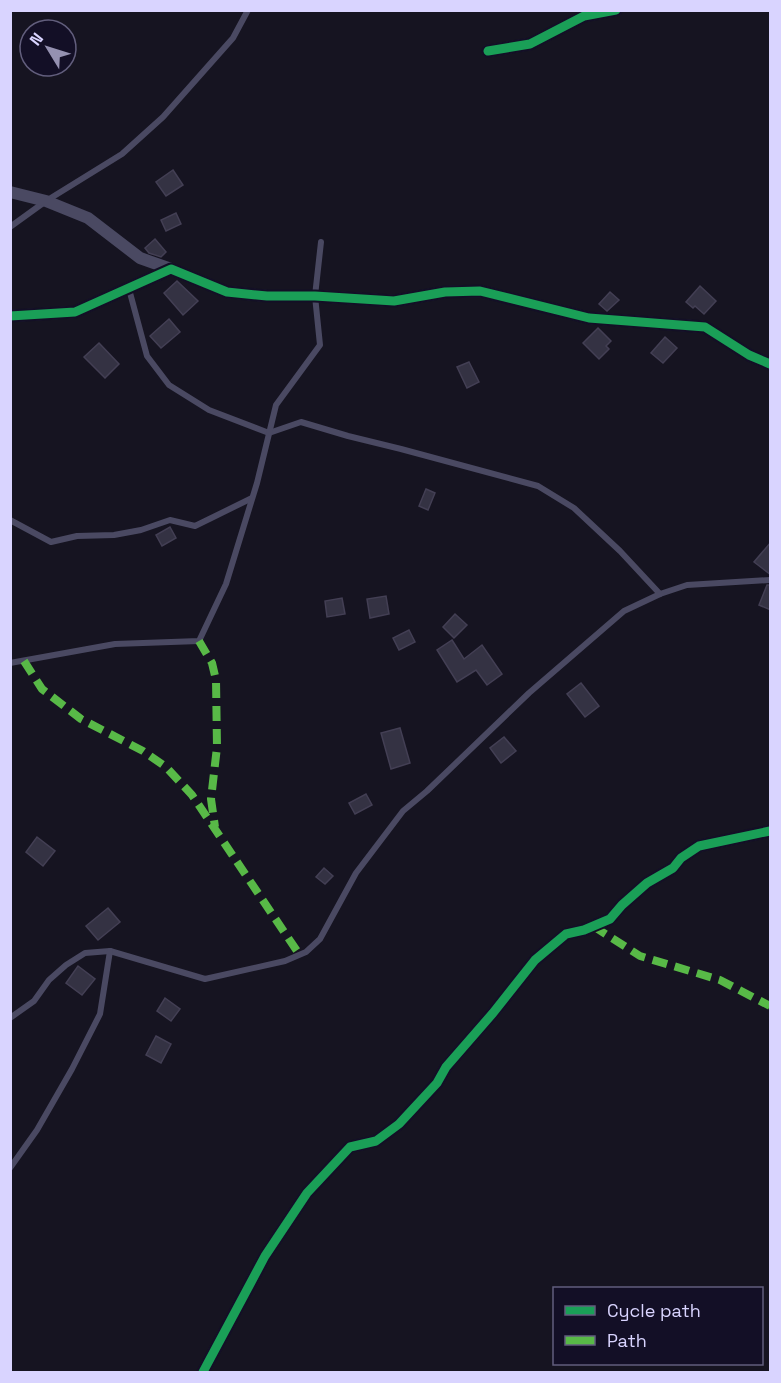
<svg xmlns="http://www.w3.org/2000/svg" width="781" height="1383" viewBox="0 0 781 1383" font-family="'Space Grotesk',sans-serif">
  <style>
    .building { fill: #343243; stroke: #433f54; stroke-width: 1.5 }
    .lines { fill: none; stroke-linecap: round; stroke-linejoin: round }
    .lane { stroke: #4a4962; stroke-width: 6 }
    .street { stroke: #4a4962; stroke-width: 12 }
    .quiet { stroke: #58b947; stroke-width: 8; stroke-dasharray: 15 8; stroke-linecap: butt }
    .cycleway-casing { stroke: #130f26; stroke-width: 13 }
    .cycleway { stroke: #1a9f57; stroke-width: 9 }
  </style>
  <rect width="100%" height="100%" fill="#161421"/>
  <g class="building">
    <polygon points="173,170 183,185 166,196 156,182"/>
    <polygon points="176,213 181,224 166,231 161,220"/>
    <polygon points="155,239 166,252 161,257 149,253 145,248"/>
    <polygon points="177,281 198,301 183,315 164,293"/>
    <polygon points="700,286 716,301 704,314 695,306 693,308 686,302"/>
    <polygon points="610,292 619,300 607,311 599,304"/>
    <polygon points="169,319 180,332 161,348 150,336"/>
    <polygon points="598,328 611,341 606,346 609,349 599,359 583,343"/>
    <polygon points="665,337 677,348 663,363 651,353"/>
    <polygon points="99,343 119,364 105,378 84,357"/>
    <polygon points="469,362 479,382 467,388 457,367"/>
    <polygon points="426,489 435,493 428,510 419,506"/>
    <polygon points="170,527 176,538 162,546 156,535"/>
    <polygon points="771,542 771,575 754,562"/>
    <polygon points="767,585 771,585 771,610 759,605"/>
    <polygon points="386,596 389,614 370,618 367,599"/>
    <polygon points="342,598 345,614 327,617 325,601"/>
    <polygon points="455,614 467,625 454,638 443,627"/>
    <polygon points="409,630 415,642 399,650 393,638"/>
    <polygon points="452,640 464,659 482,645 502,674 487,685 476,670 457,682 437,650"/>
    <polygon points="581,683 599,706 585,717 567,694"/>
    <polygon points="400,728 410,763 391,769 381,733"/>
    <polygon points="504,737 516,751 501,763 490,748"/>
    <polygon points="366,794 372,805 355,814 349,803"/>
    <polygon points="37,837 55,851 43,866 26,852"/>
    <polygon points="324,868 333,876 325,884 316,877"/>
    <polygon points="108,908 120,922 98,940 86,926"/>
    <polygon points="78,966 95,979 82,995 66,983"/>
    <polygon points="165,998 180,1009 171,1021 157,1011"/>
    <polygon points="156,1036 171,1044 161,1063 146,1055"/>
  </g>
  <g class="lines">
    <g class="lane">
      <polyline points="10,227 46,201 122,154 163,117 233,38 248,10"/>
      <polyline points="129,289 147,356 169,385 209,410 269,433 301,422 348,436 401,449 538,486 574,508 620,551 660,594"/>
      <polyline points="10,520 51,542 77,536 114,535 141,530 170,520 195,526 252,498"/>
      <polyline points="10,663 115,644 199,641 226,584 257,483 276,405 320,345 315,296 321,242"/>
      <polyline points="10,1018 34,1001 49,980 66,965 85,953 110,951 205,979 285,961 306,952 320,939 356,873 403,811 427,791 529,693 624,611 660,594 687,585 770,580"/>
      <polyline points="10,1168 37,1130 72,1069 100,1014 110,951"/>
    </g>
    <g class="street">
      <polyline points="488,51 530,44 584,16 616,10"/>
      <polyline points="10,192 46,201 88,218 140,258 171,269"/>
      <polyline points="10,316 75,312 171,269 227,292 267,296 315,296 394,301 445,292 480,291 589,318 705,327 749,355 770,364"/>
      <polyline points="203,1372 265,1256 307,1193 350,1147 376,1141 399,1124 437,1083 446,1067 493,1013 535,960 566,934 584,930 610,919 622,905 647,883 673,868 681,858 699,846 770,831"/>
    </g>
    <g class="quiet">
      <polyline points="199,641 212,663 216,680 217,747 211,799 215,827"/>
      <polyline points="24,661 42,689 81,719 143,751 166,767 192,795 299,954"/>
      <polyline points="593,926 640,956 720,980 770,1006"/>
    </g>
    <defs>
      <g id="cycleway">
        <polyline points="488,51 530,44 584,16 616,10"/>
        <polyline points="10,316 75,312 171,269 227,292 267,296 315,296 394,301 445,292 480,291 589,318 705,327 749,355 770,364"/>
        <polyline points="203,1372 265,1256 307,1193 350,1147 376,1141 399,1124 437,1083 446,1067 493,1013 535,960 566,934 584,930 610,919 622,905 647,883 673,868 681,858 699,846 770,831"/>
      </g>
    </defs>
    <use href="#cycleway" class="cycleway-casing"/>
    <use href="#cycleway" class="cycleway"/>
  </g>
  <rect width="781" height="1383" fill="none" stroke="#d9d4ff" stroke-width="24"/>
  <rect x="553" y="1287" width="210" height="78" fill="#130f26" stroke="#625e7d" stroke-width="1.5"/>
  <rect x="565" y="1306" width="30" height="9" fill="#1a9f57" stroke="#625e7d" stroke-width="1.5"/>
  <text x="607" y="1317" font-size="18" fill="#d9d4ff">Cycle path</text>
  <rect x="565" y="1336" width="30" height="9" fill="#58b947" stroke="#625e7d" stroke-width="1.5"/>
  <text x="607" y="1347" font-size="18" fill="#d9d4ff">Path</text>
  <g transform="translate(48 48) rotate(308)"><circle r="28" fill="#130f26" stroke="#625e7d" stroke-width="1.5"/>
  <path d="M0-4.5L10 22L0 15L-10 22Z" fill="#9591b1"/>
  <text y="-9" font-size="16" font-weight="bold" text-anchor="middle" fill="#d9d4ff">N</text>
  </g>
</svg>
